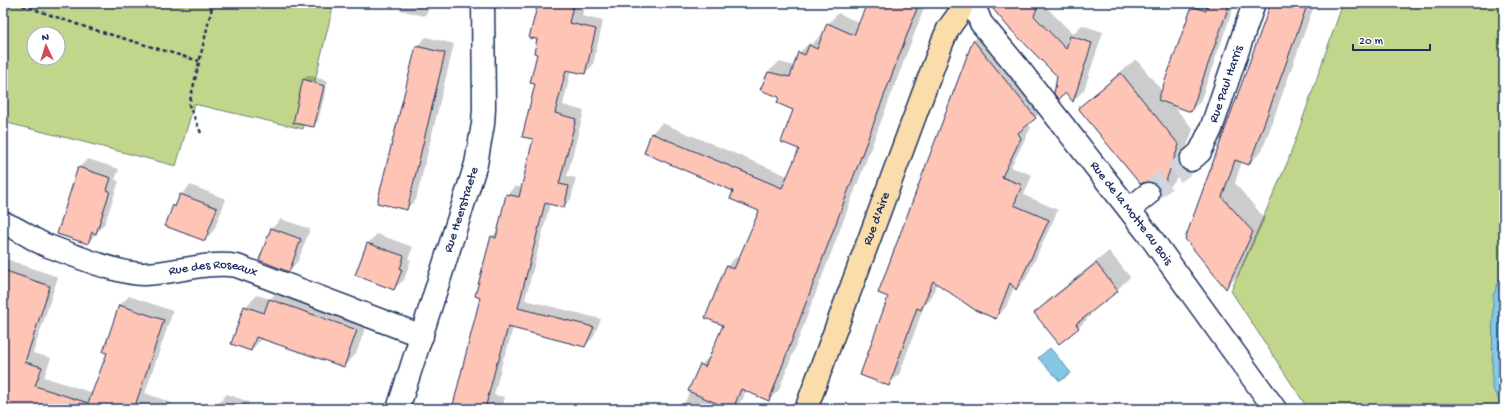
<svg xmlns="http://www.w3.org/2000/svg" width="1507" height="412" viewBox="0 0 1507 412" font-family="'Gochi Hand',sans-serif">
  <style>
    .green { fill: #c1d68b; stroke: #6e8274; fill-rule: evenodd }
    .water { fill: #84c8e5; stroke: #5a8baf }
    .shadow { fill: #0003 }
    .building { fill: #fec4b6; stroke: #1b2f5e }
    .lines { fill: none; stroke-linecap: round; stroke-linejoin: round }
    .minor-tunnel { stroke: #d1d5df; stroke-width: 22; stroke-dasharray: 22 11; stroke-linecap: butt }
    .minor-casing { stroke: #1b2f5e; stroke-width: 25 }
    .major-casing { stroke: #1b2f5e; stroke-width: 25 }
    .path { stroke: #1b2f5e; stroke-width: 2.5; stroke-dasharray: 4 3; stroke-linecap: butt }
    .minor { stroke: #fff; stroke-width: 22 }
    .major { stroke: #faddab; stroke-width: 22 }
    .labels { text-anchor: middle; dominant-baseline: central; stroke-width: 3.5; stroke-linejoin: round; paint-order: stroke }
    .street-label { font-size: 13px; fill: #1b2f5e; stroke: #fff }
  </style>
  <rect width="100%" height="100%" fill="#fff"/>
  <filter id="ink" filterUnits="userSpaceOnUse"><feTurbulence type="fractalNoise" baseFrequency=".025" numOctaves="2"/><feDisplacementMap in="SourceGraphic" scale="8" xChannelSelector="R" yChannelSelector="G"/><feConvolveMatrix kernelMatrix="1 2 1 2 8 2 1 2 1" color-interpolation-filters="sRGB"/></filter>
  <g filter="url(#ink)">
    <g class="green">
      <path d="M3 3H334L303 129 194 104 176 166 64 137 3 122ZM34 34H58V58H34Z"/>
      <polygon points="1343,3 1504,3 1504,409 1308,409 1231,291 1288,161"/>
    </g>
    <g class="water">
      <polygon points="1504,276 1504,408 1492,388 1493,296 1500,278"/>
      <polygon points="1050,348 1071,373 1060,381 1038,358"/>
    </g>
    <g class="shadow">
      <polygon points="402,3 430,3 428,11 424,16 400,10"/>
      <polygon points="539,3 585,3 582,16 603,21 593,65 585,73 571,70 563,105 584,111 567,176 576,178 571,199 563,207 550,204 525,300 601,319 593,338 585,346 513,327 506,354 504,356 494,395 505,397 502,409 452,409 481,297 492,237 498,230 507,195 515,186 522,188 534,138 539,53"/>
      <polygon points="868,3 926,3 779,390 769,400 746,390 743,399 732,409 726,406 725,409 682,409 701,365 711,355 724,324 727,266 737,256 740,257 761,210 735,190 645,153 652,133 662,123 788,176 800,148 794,109 781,97 768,72 779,62 795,66 799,53 809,43 812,44 820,36 823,37 828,24 838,13 860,23"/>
      <polygon points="1001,3 1045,3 1044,5 1073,34 1082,25 1103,32 1084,90 1073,101 1058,75"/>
      <polygon points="1194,3 1235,3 1200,102 1190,111 1173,105 1193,129 1175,181 1161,195 1161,191 1158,185 1079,108 1094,94 1136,59 1162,91"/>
      <polygon points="1272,3 1315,3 1262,151 1249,164 1242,161 1235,183 1265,219 1239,275 1226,287 1186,238"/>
      <polygon points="984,30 1046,107 1028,124 1031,127 1011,167 1032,175 1024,195 1058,210 1026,279 1016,289 1014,287 1006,307 996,318 937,283 931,299 924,306 899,375 888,385 890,297 879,293 974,40"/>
      <polygon points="426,37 454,44 416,200 406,209 417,46"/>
      <polygon points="308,75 328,81 318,121 314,126 304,79"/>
      <polygon points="88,159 119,169 115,180 119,181 105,223 88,243 78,168"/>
      <polygon points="190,185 226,199 214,230 205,240 174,206 178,201 181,195"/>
      <polygon points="281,219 310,229 298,261 289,271 260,260 272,228"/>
      <polygon points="377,234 413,247 408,259 411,260 404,280 394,289 356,275 368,243"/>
      <polygon points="1109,251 1130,277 1117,290 1089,312 1091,315 1078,328 1035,313 1048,300"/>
      <polygon points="3,258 58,277 33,353 51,358 44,377 93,393 108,353 120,305 129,296 173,311 145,393 172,403 171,404 184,409 3,409"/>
      <polygon points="282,287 369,317 356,354 344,366 263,338 251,350 245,307 257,295 270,299"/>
      <polygon points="227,394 249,402 246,409 216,409 218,404"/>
      <polygon points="1009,403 1024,409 1003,409"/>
      <polygon points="978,405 989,409 973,409"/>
    </g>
    <g class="building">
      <polygon points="538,3 562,3 573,6 569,23 596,29 585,74 566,70 555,113 576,119 559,184 569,186 564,208 545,203 518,308 594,327 585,347 508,327 498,363 497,362 485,409 452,409 480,298 475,296 491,236 496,238 506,194 519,197 533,139 522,137 535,84 530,83 537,54 534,53 537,39 529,38"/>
      <polygon points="867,3 919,3 769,401 741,389 733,409 730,409 688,391 700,364 705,367 723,325 705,318 726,266 734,269 759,211 730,199 733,191 644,153 651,133 782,188 799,149 781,142 793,110 777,103 779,97 760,90 768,72 790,77 798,52 805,55 809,45 817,49 827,23 854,35"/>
      <polygon points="988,3 1039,3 1034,16 1066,49 1070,36 1092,43 1073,102 1066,93 1059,99 1054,94 1057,76 1009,28"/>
      <polygon points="1209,3 1230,3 1191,112 1158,100 1192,6 1206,11"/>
      <polygon points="1271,3 1308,3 1249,165 1235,160 1222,197 1253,232 1226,289 1185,239"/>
      <polygon points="973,40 1036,118 1018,133 1021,138 1002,177 1022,185 1014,205 1049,220 1016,290 1010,283 996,319 975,310 933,281 921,310 917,308 889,386 860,375 888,297 878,293"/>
      <polygon points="416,46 445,53 407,210 377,203"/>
      <polygon points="1121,73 1179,145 1160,197 1160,192 1157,186 1152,182 1146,182 1140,184 1078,108"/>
      <polygon points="303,79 324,86 314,127 293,123"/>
      <polygon points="78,167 111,178 107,190 110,191 96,234 92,232 88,244 57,234"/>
      <polygon points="180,194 217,208 205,241 165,226 173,205 175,207"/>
      <polygon points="271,228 301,239 289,272 259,260"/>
      <polygon points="367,243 404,256 400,269 402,270 394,290 355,275"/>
      <polygon points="1096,263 1118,291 1076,324 1079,328 1059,344 1034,313"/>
      <polygon points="3,270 50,286 25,362 42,367 35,386 88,403 107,353 103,352 119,305 164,320 134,409 3,409"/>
      <polygon points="269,299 357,330 344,367 256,337 251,351 231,344 244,306 264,313"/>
    </g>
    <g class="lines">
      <polyline class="minor-tunnel" points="1148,194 1191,160"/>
      <defs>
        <g id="minor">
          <path id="s1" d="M973 3 981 23 1016 65 1152 239 1275 409"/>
          <path id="s2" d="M1191 160 1200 152 1211 129 1254 3"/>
          <polyline points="1130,209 1148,194"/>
          <path id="s3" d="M3 223C19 228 32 240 48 246 74 255 120 275 145 274 176 273 206 261 237 266L422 336"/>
          <path id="s4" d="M398 409 476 164 483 124 484 108 483 3"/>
        </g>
        <g id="major">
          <path id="s5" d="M806 409 942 43 948 29 958 15 963 3"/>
        </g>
      </defs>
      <use href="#minor" class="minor-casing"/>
      <use href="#major" class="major-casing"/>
      <g class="path">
        <polyline points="16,3 82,26 199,61"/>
        <polyline points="201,133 189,105 213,3"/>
      </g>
      <use href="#minor" class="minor"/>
      <use href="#major" class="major"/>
    </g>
  </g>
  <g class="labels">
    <g class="street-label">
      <text stroke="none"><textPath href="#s2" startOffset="85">Rue Paul Harris</textPath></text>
      <text stroke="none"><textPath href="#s4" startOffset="209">Rue Heerstraete</textPath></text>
      <text stroke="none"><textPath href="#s1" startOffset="264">Rue de la Motte au Bois</textPath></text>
      <text stroke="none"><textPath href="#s5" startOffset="203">Rue d'Aire</textPath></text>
      <text stroke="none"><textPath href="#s3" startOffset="221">Rue des Roseaux</textPath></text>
    </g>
  </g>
  <rect width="1507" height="412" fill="none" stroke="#fff" stroke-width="16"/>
  <rect x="8" y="8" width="1491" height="396" fill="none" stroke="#1b2f5e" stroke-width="1.5" filter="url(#ink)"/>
  <g transform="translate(46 46) rotate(356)"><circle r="19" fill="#ffffff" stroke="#a4acbf"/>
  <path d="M0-3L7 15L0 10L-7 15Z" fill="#d1495b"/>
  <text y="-6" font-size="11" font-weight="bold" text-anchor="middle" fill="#1b2f5e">N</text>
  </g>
  <path d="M1353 44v6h77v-6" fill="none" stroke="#1b2f5e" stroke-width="2"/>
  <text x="1359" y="44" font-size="12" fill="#1b2f5e" stroke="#ffffff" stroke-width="3" paint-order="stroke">20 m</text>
</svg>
